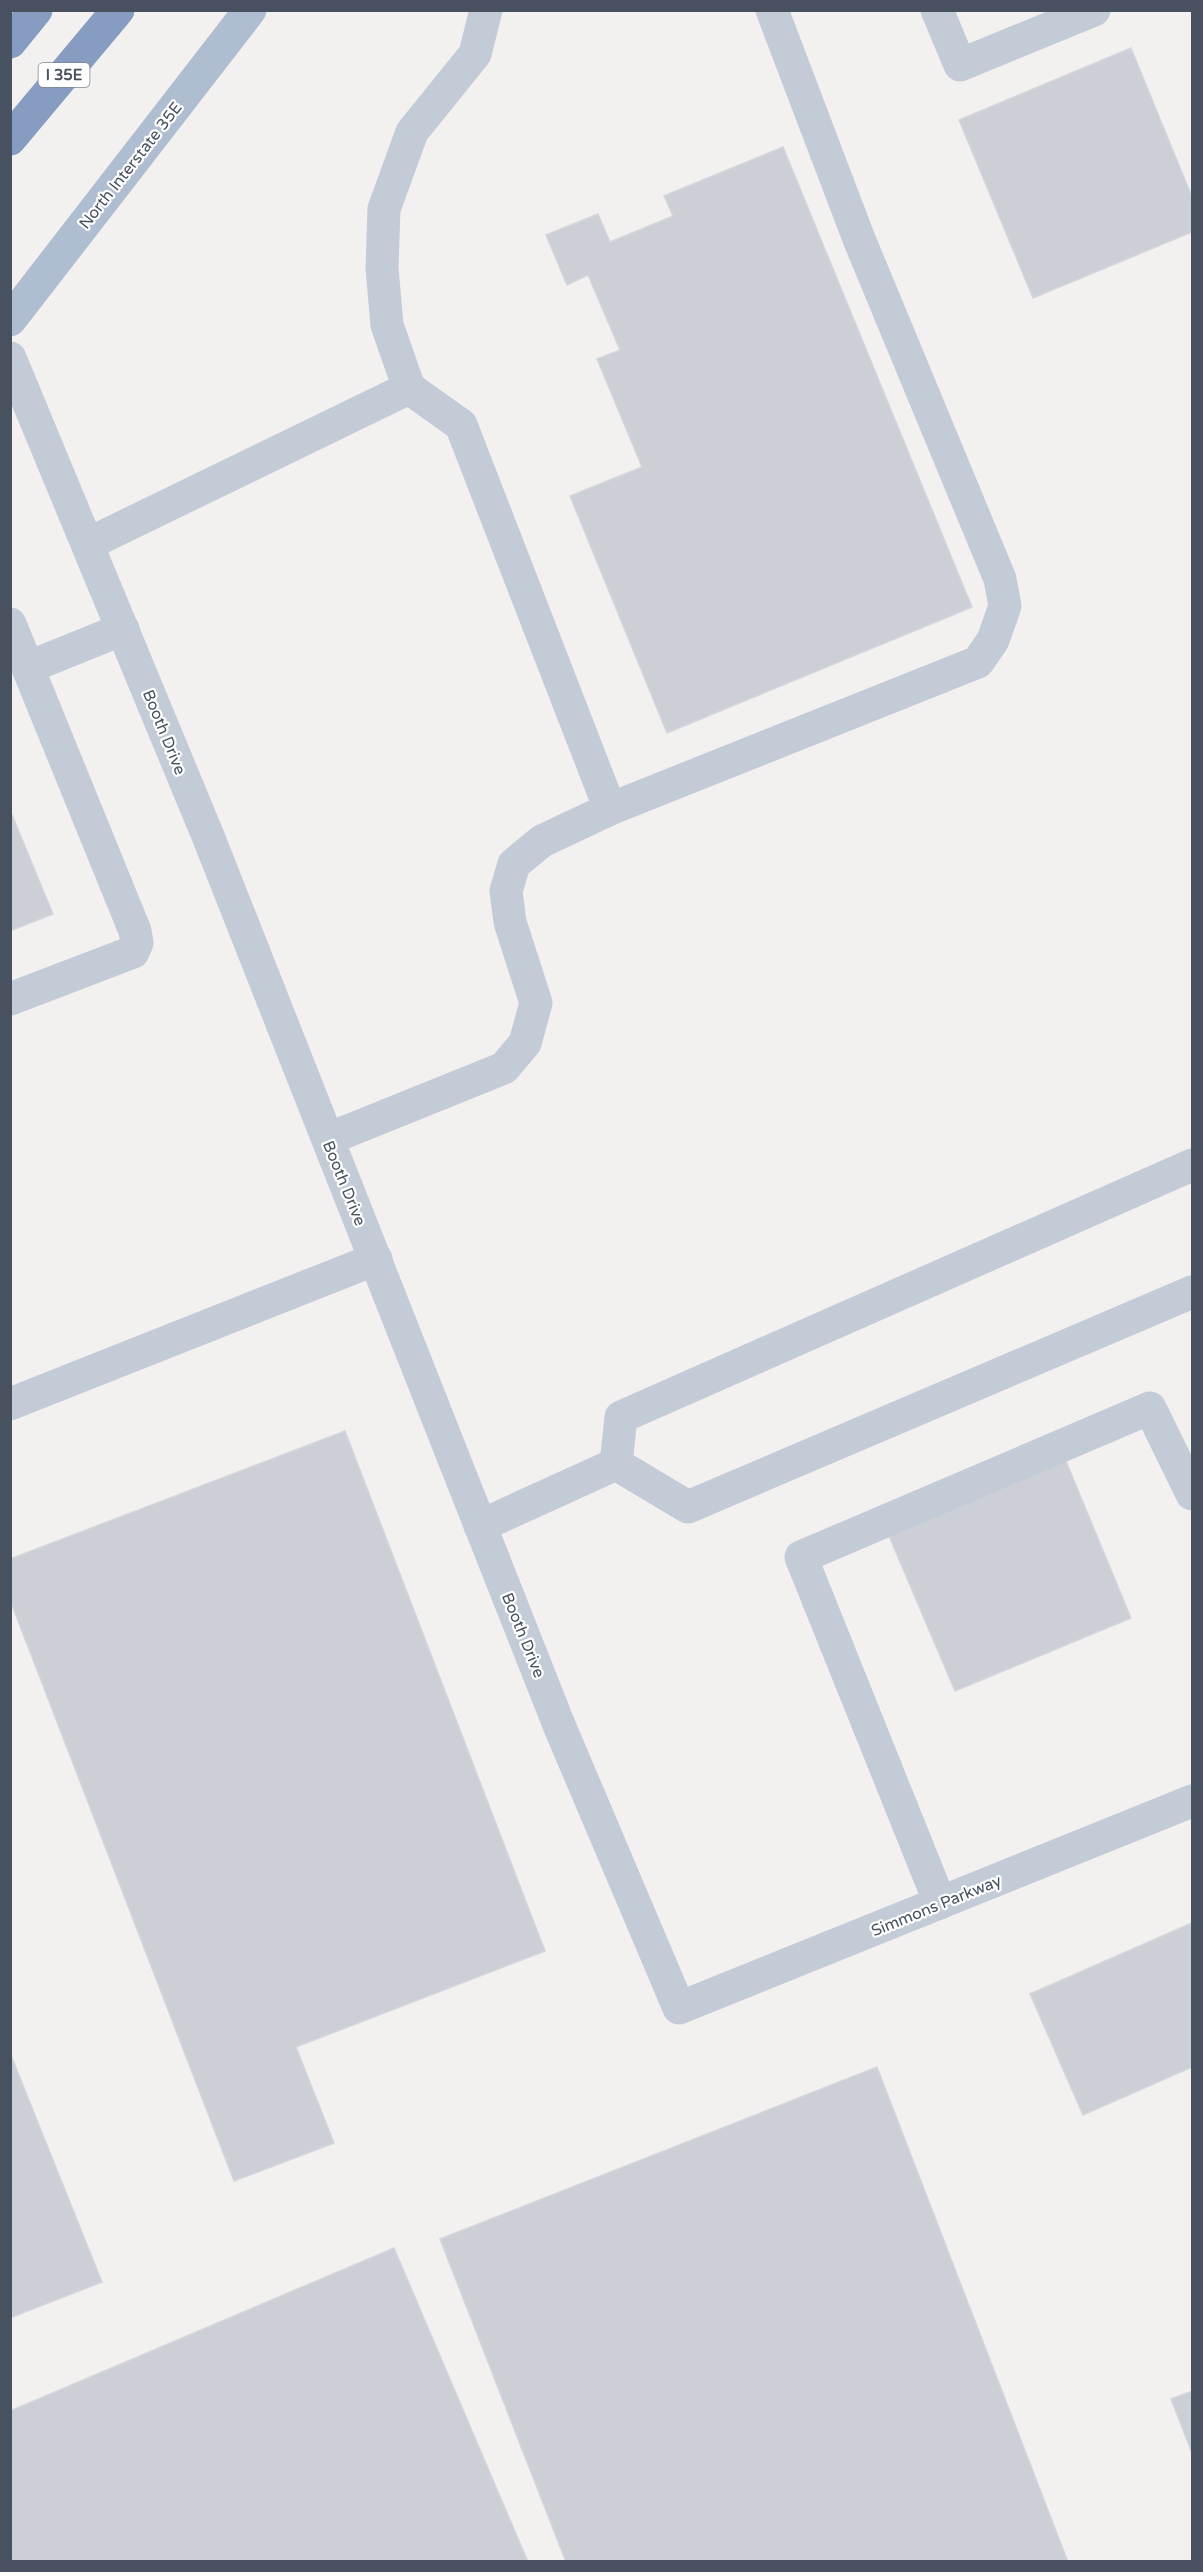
<svg xmlns="http://www.w3.org/2000/svg" width="1203" height="2572" font-family="'Varela Round',sans-serif">
  <rect width="100%" height="100%" fill="#f3f1f0"/>
  <g fill="#cccfd6" stroke="#d4d6dc" stroke-width="1.5">
    <path d="M 1131,48 L 1192,197 L 1192,232 L 1033,298 L 959,120 Z"/>
    <path d="M 783,147 L 972,607 L 667,733 L 570,496 L 642,467 L 597,359 L 620,350 L 588,275 L 567,285 L 546,235 L 598,214 L 610,242 L 673,216 L 664,196 Z"/>
    <path d="M 10,810 L 53,914 L 10,931 Z"/>
    <path d="M 345,1431 L 545,1951 L 296,2047 L 334,2143 L 234,2181 L 10,1600 L 10,1559 Z"/>
    <path d="M 1063,1454 L 1131,1618 L 955,1691 L 886,1529 Z"/>
    <path d="M 1192,1923 L 1192,2067 L 1083,2115 L 1030,1994 Z"/>
    <path d="M 10,2053 L 102,2282 L 10,2318 Z"/>
    <path d="M 877,2067 L 1068,2562 L 566,2562 L 440,2239 Z"/>
    <path d="M 394,2248 L 528,2562 L 10,2562 L 10,2411 Z"/>
    <path d="M 1192,2391 L 1192,2453 L 1171,2399 Z"/>
  </g>
  <g fill="none" stroke-linecap="round" stroke-linejoin="round">
    <g stroke="#c3cbd6" stroke-width="33">
      <path d="M 937,10 L 960,65 L 1094,10"/>
      <path d="M 10,358 L 208,836 L 559,1725 L 679,2008 L 1192,1801"/>
      <path d="M 88,544 L 409,388 L 387,325 L 382,268 L 384,209 L 412,132 L 475,54 L 486,10"/>
      <path d="M 10,624 L 135,931 L 137,943 L 133,952 L 10,999"/>
      <path d="M 29,667 L 123,629"/>
      <path d="M 610,809 L 978,662 L 993,640 L 1005,606 L 1000,579 L 859,239 L 772,10"/>
      <path d="M 328,1139 L 504,1068 L 525,1043 L 536,1003 L 510,922 L 506,891 L 514,864 L 542,841 L 610,809 L 461,425 L 409,388"/>
      <path d="M 10,1404 L 376,1259"/>
      <path d="M 616,1464 L 621,1417 L 1192,1165"/>
      <path d="M 616,1464 L 688,1507 L 1192,1292"/>
      <path d="M 480,1526 L 616,1464"/>
      <path d="M 940,1903 L 801,1557 L 1150,1408 L 1192,1494"/>
    </g>
    <path stroke="#afbdd0" stroke-width="33" d="M 10,320 L 250,10"/>
    <g stroke="#869dc1" stroke-width="33">
      <path d="M 10,42 L 36,10"/>
      <path d="M 10,139 L 118,10"/>
    </g>
  </g>
  <g text-anchor="middle" stroke-width="4.5" stroke-linejoin="round" paint-order="stroke">
    <rect fill="#fff" stroke="#7e858f" stroke-width="1.5" x="38.5" y="63" width="51" height="24" rx="4.5"/>
    <g font-size="15" font-weight="bold" fill="#47515f">
      <text x="64" y="80">I 35E</text>
    </g>
    <g font-size="16" fill="#47515f" stroke="#fff">
      <text transform="translate(130 165) rotate(-52)" y="6">North Interstate 35E</text>
      <text transform="translate(165 732) rotate(68)" y="6">Booth Drive</text>
      <text transform="translate(345 1183) rotate(68)" y="6">Booth Drive</text>
      <text transform="translate(524 1635) rotate(68)" y="6">Booth Drive</text>
      <text transform="translate(936 1905) rotate(-22)" y="6">Simmons Parkway</text>
    </g>
  </g>
  <rect width="1203" height="2572" fill="none" stroke="#47515f" stroke-width="24"/>
</svg>
